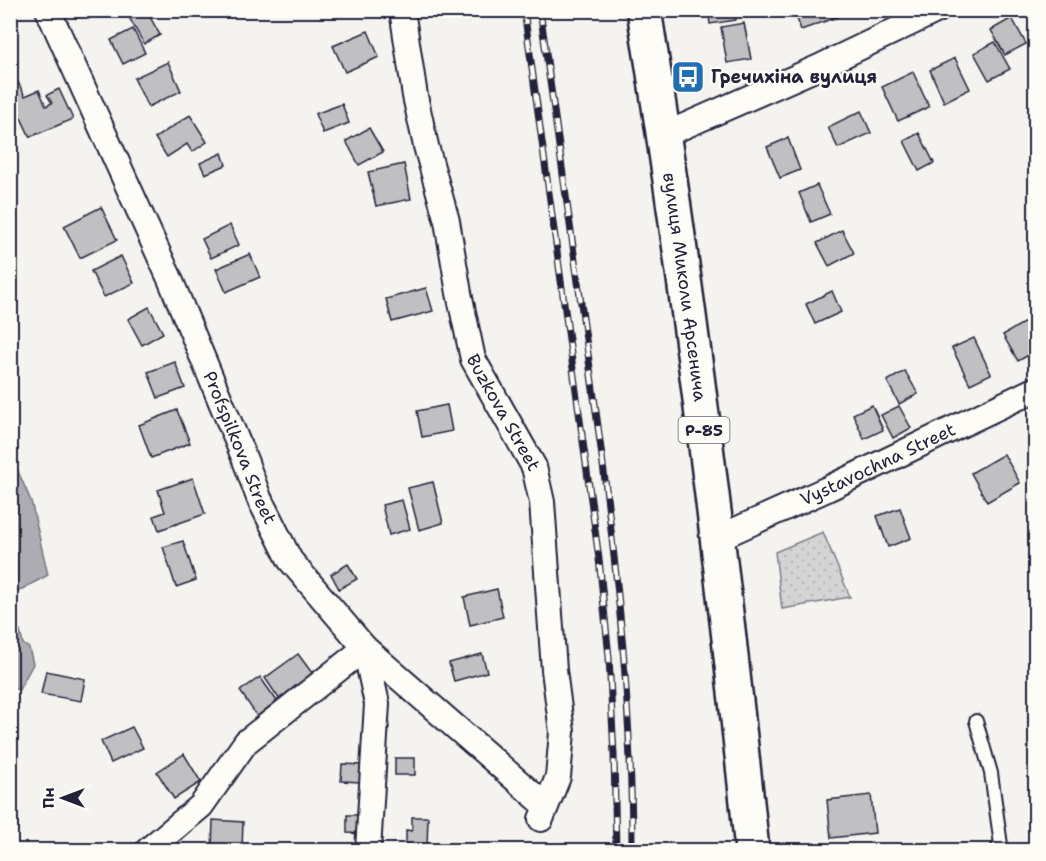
<svg xmlns="http://www.w3.org/2000/svg" width="1046" height="861" font-family="'Shantell Sans',sans-serif">
  <defs>
    <pattern id="park-dots" width="8" height="8" patternUnits="userSpaceOnUse" patternTransform="scale(1.5)"><rect width="8" height="8" fill="#d5d4d5"/><path d="M2 2h.1M6 6h.1" fill="none" stroke="#b7b6b8" stroke-width="1.8" stroke-linecap="round"/></pattern>
  </defs>
  <rect width="100%" height="100%" fill="#f4f3ef"/>
  <filter id="ink" filterUnits="userSpaceOnUse"><feTurbulence type="fractalNoise" baseFrequency=".0167" numOctaves="2"/><feDisplacementMap in="SourceGraphic" scale="12" xChannelSelector="R" yChannelSelector="G"/><feConvolveMatrix kernelMatrix="1 2 1 2 8 2 1 2 1" color-interpolation-filters="sRGB"/></filter>
  <g filter="url(#ink)">
    <path fill="url(#park-dots)" stroke="#7c7b88" stroke-width="1.5" d="M 823,532 L 850,597 L 782,609 L 775,552 Z"/>
    <g fill="#acacb2" stroke="#757582" stroke-width="1.5">
      <path d="M 10,453 L 31,501 L 48,575 L 11,595 Z"/>
      <path d="M 11,631 L 20,631 L 23,644 L 29,648 L 33,664 L 19,690 L 11,688 Z"/>
    </g>
    <g fill="#c0bfc2" stroke="#22223b" stroke-width="1.5">
      <path d="M 83,10 L 104,10 L 88,19 Z"/>
      <path d="M 125,10 L 146,10 L 160,35 L 144,44 Z"/>
      <path d="M 708,10 L 734,10 L 736,20 L 710,24 Z"/>
      <path d="M 794,10 L 835,10 L 837,17 L 801,30 Z"/>
      <path d="M 1012,18 L 1026,44 L 1005,55 L 991,30 Z"/>
      <path d="M 744,23 L 751,59 L 727,63 L 721,27 Z"/>
      <path d="M 133,29 L 145,53 L 123,64 L 111,40 Z"/>
      <path d="M 368,31 L 379,57 L 345,72 L 333,46 Z"/>
      <path d="M 995,42 L 1010,69 L 989,80 L 974,53 Z"/>
      <path d="M 955,58 L 970,89 L 944,102 L 930,70 Z"/>
      <path d="M 168,62 L 181,91 L 148,107 L 134,78 Z"/>
      <path d="M 913,72 L 929,107 L 898,121 L 882,87 Z"/>
      <path d="M 16,78 L 25,96 L 39,90 L 46,106 L 52,103 L 47,95 L 59,89 L 73,119 L 30,137 L 21,118 L 10,123 L 10,81 Z"/>
      <path d="M 342,104 L 349,123 L 323,133 L 315,114 Z"/>
      <path d="M 861,111 L 871,133 L 838,148 L 828,127 Z"/>
      <path d="M 190,115 L 207,142 L 192,152 L 187,144 L 167,157 L 155,138 Z"/>
      <path d="M 369,128 L 383,152 L 359,165 L 346,141 Z"/>
      <path d="M 919,133 L 934,163 L 919,171 L 904,141 Z"/>
      <path d="M 788,138 L 800,170 L 780,178 L 767,147 Z"/>
      <path d="M 222,153 L 226,165 L 205,174 L 200,163 Z"/>
      <path d="M 404,164 L 411,199 L 376,206 L 368,172 Z"/>
      <path d="M 817,185 L 830,214 L 811,222 L 799,193 Z"/>
      <path d="M 101,207 L 117,240 L 80,258 L 64,226 Z"/>
      <path d="M 230,225 L 239,245 L 211,258 L 202,239 Z"/>
      <path d="M 842,230 L 854,253 L 829,266 L 817,243 Z"/>
      <path d="M 250,254 L 260,277 L 226,292 L 216,269 Z"/>
      <path d="M 121,256 L 134,283 L 104,297 L 91,271 Z"/>
      <path d="M 426,288 L 433,311 L 392,322 L 386,299 Z"/>
      <path d="M 832,291 L 841,312 L 815,324 L 806,304 Z"/>
      <path d="M 149,307 L 163,333 L 142,345 L 128,319 Z"/>
      <path d="M 1025,322 L 1036,340 L 1036,351 L 1018,361 L 1003,335 Z"/>
      <path d="M 974,338 L 991,374 L 970,384 L 952,348 Z"/>
      <path d="M 175,362 L 185,388 L 158,398 L 148,372 Z"/>
      <path d="M 905,371 L 918,394 L 899,404 L 887,381 Z"/>
      <path d="M 447,405 L 452,431 L 422,437 L 417,411 Z"/>
      <path d="M 872,405 L 883,430 L 864,439 L 853,414 Z"/>
      <path d="M 899,406 L 911,428 L 893,438 L 881,415 Z"/>
      <path d="M 177,410 L 190,443 L 151,458 L 139,425 Z"/>
      <path d="M 1004,454 L 1020,483 L 987,502 L 971,473 Z"/>
      <path d="M 193,478 L 205,514 L 159,530 L 154,516 L 165,512 L 158,490 Z"/>
      <path d="M 433,482 L 443,523 L 419,530 L 408,488 Z"/>
      <path d="M 402,500 L 410,529 L 389,535 L 382,505 Z"/>
      <path d="M 900,508 L 911,538 L 888,547 L 877,516 Z"/>
      <path d="M 183,541 L 196,580 L 176,587 L 163,547 Z"/>
      <path d="M 348,564 L 357,579 L 339,589 L 331,574 Z"/>
      <path d="M 497,589 L 503,617 L 470,625 L 464,597 Z"/>
      <path d="M 298,654 L 318,681 L 284,706 L 265,678 Z"/>
      <path d="M 482,654 L 487,672 L 454,681 L 449,663 Z"/>
      <path d="M 46,671 L 85,679 L 81,701 L 41,694 Z"/>
      <path d="M 260,677 L 284,711 L 263,725 L 240,691 Z"/>
      <path d="M 132,727 L 143,748 L 111,763 L 101,741 Z"/>
      <path d="M 184,754 L 201,782 L 174,799 L 157,772 Z"/>
      <rect x="395" y="758" width="20" height="17"/>
      <path d="M 342,764 L 363,765 L 361,782 L 341,781 Z"/>
      <path d="M 871,795 L 875,833 L 831,838 L 827,800 Z"/>
      <path d="M 347,815 L 364,815 L 364,834 L 347,833 Z"/>
      <path d="M 412,817 L 428,817 L 427,847 L 406,846 L 406,830 L 412,831 Z"/>
      <path d="M 213,820 L 243,822 L 242,850 L 212,850 Z"/>
    </g>
    <g fill="none" stroke-linecap="round" stroke-linejoin="round">
      <defs>
        <path id="lane" d="M 976,721 L 991,773 L 1001,845 L 996,850"/>
        <g id="street">
          <path id="s1" d="M 48,10 L 170,279 L 245,460 L 259,498 L 290,560 L 365,648 L 546,806"/>
          <path id="s2" d="M 402,10 L 415,96 L 426,146 L 447,221 L 459,293 L 473,359 L 534,467 L 542,502 L 554,670 L 562,732 L 558,777 L 541,819"/>
          <path d="M 664,135 L 817,68 L 938,10"/>
          <path id="s3" d="M 718,538 L 825,490 L 1036,389"/>
          <path d="M 148,850 L 201,806 L 246,742 L 365,648 L 377,704 L 368,850"/>
        </g>
        <g id="primary">
          <path id="s4" d="M 644,10 C 689,289 723,570 752,850"/>
        </g>
      </defs>
      <use href="#lane" stroke="#22223b" stroke-width="16"/>
      <use href="#street" stroke="#22223b" stroke-width="28"/>
      <use href="#primary" stroke="#22223b" stroke-width="38"/>
      <use href="#lane" stroke="#fdfcf7" stroke-width="12"/>
      <use href="#street" stroke="#fdfcf7" stroke-width="24"/>
      <use href="#primary" stroke="#fdfcf7" stroke-width="33"/>
      <defs>
        <g id="rail">
          <path d="M 524,10 L 599,559 L 609,657 L 614,755 L 616,850"/>
          <path d="M 540,10 C 557,132 574,254 591,375 C 613,533 632,691 632,850"/>
        </g>
      </defs>
      <use href="#rail" stroke="#22223b" stroke-width="7"/>
      <use href="#rail" stroke="#fdfcf7" stroke-width="4.5" stroke-dasharray="14" stroke-linecap="butt"/>
    </g>
  </g>
  <defs>
    <symbol id="bus-square" viewBox="-11 -11 22 22"><rect x="-9" y="-9" width="18" height="18" rx="4" fill="#1f6fb2" stroke="#fdfcf7"/><path d="M-5-6H5V4H4V6H2V4H-2V6H-4V4H-5ZM-3.5-4V0h7V-4ZM-3.5 1.2v1.5H-2V1.2ZM2 1.2v1.5H3.5V1.2Z" fill="#fff"/></symbol>
  </defs>
  <g fill-rule="evenodd">
    <use href="#bus-square" x="669" y="58" width="38" height="38"/>
  </g>
  <g text-anchor="middle" stroke-width="4.5" stroke-linejoin="round" paint-order="stroke">
    <rect fill="#fdfcf7" stroke="#646373" stroke-width="1.5" x="678.5" y="417" width="51" height="26" rx="4.5"/>
    <g font-size="16" font-weight="bold" fill="#22223b">
      <text x="704" y="436">Р-85</text>
    </g>
    <g font-size="18" font-weight="bold" fill="#22223b" stroke="#fdfcf7" text-anchor="start">
      <text x="711" y="83">Гречихіна вулиця</text>
    </g>
    <g font-size="18" fill="#22223b" stroke="#fdfcf7">
      <text dy="6" stroke="none"><textPath href="#s4" startOffset="280">вулиця Миколи Арсенича</textPath></text>
      <text dy="6" stroke="none"><textPath href="#s2" startOffset="418">Buzkova Street</textPath></text>
      <text dy="6" stroke="none"><textPath href="#s1" startOffset="478">Profspilkova Street</textPath></text>
      <text dy="6" stroke="none"><textPath href="#s3" startOffset="176">Vystavochna Street</textPath></text>
    </g>
  </g>
  <rect width="1046" height="861" fill="none" stroke="#fdfcf7" stroke-width="36"/>
  <rect x="18" y="18" width="1010" height="825" fill="none" stroke="#22223b" stroke-width="2" filter="url(#ink)"/>
  <g transform="translate(63 798) rotate(270)" stroke="#fdfcf7" stroke-width="4.5" paint-order="stroke">
  <path d="M0-4.5L10 22L0 15L-10 22Z" fill="#22223b"/>
  <text y="-9" font-size="16" font-weight="bold" text-anchor="middle" fill="#22223b">Пн</text>
  </g>
</svg>
